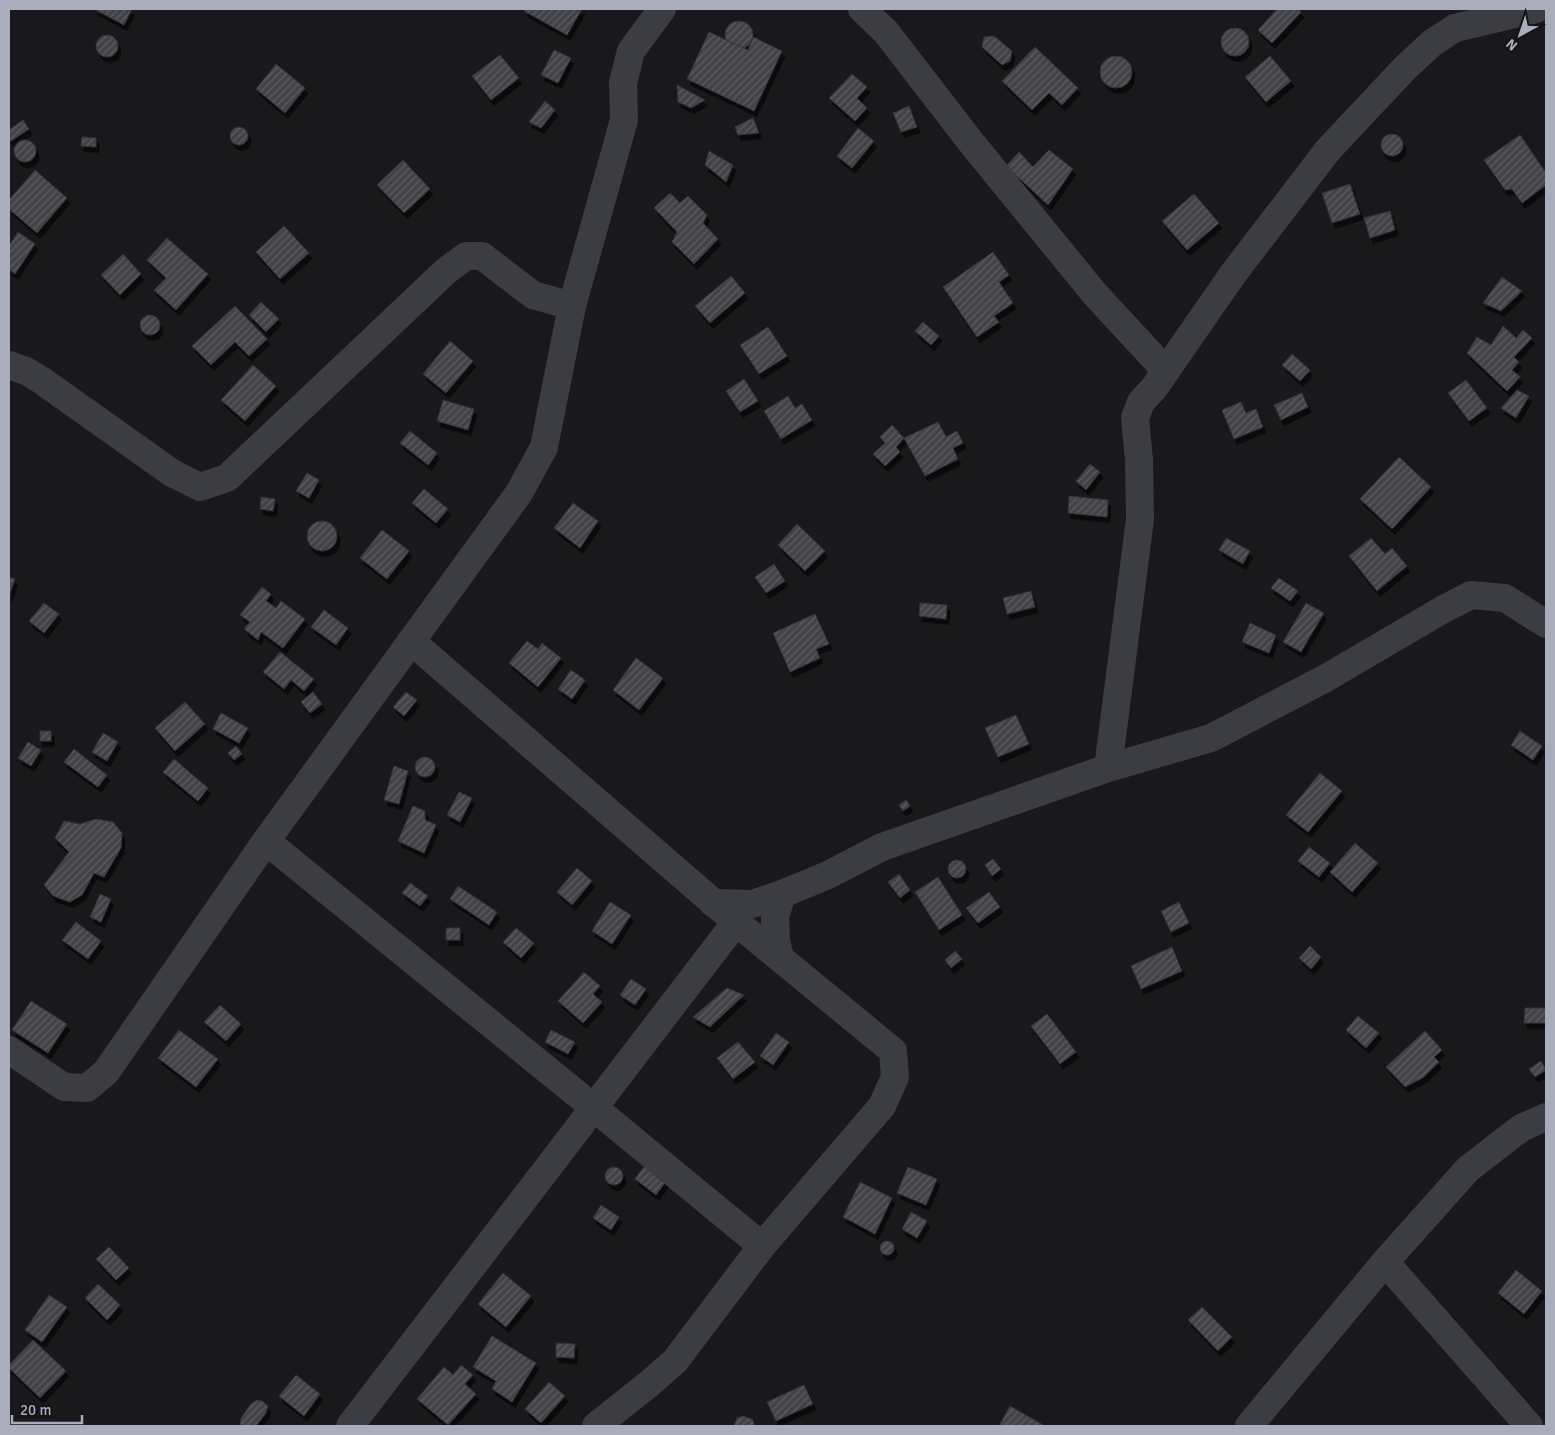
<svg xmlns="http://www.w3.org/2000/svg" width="1555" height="1435" font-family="Signika,sans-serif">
  <defs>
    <pattern id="building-hatch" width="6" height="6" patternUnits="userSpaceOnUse" patternTransform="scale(1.25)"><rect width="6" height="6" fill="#434348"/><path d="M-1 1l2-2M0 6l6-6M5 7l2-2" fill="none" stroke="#5b5c60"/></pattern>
    <filter id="shadow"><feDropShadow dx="3" dy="5.5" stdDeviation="0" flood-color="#0009"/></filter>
  </defs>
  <rect width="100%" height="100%" fill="#19191b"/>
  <g fill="url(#building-hatch)" stroke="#333338" filter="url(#shadow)">
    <path d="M 94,9 L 132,9 L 124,25 Z"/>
    <path d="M 525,9 L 582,9 L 567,35 L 524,11 Z"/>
    <path d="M 1277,9 L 1298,9 L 1301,12 L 1272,43 L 1258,30 Z"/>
    <circle cx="739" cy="35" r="14"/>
    <circle cx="1235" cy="42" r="14"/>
    <path d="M 709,32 L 748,50 L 753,37 L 782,51 L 754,111 L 687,79 Z"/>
    <circle cx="107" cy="46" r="11"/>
    <path d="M 994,36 L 1012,51 L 1010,61 L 1002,65 L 982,47 L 984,37 Z"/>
    <path d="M 1035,47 L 1078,88 L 1062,105 L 1049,93 L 1032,110 L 1002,81 Z"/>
    <path d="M 554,50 L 571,58 L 558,83 L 541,75 Z"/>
    <path d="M 500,55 L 519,78 L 491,100 L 472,76 Z"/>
    <path d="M 1270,56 L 1291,81 L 1266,102 L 1245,77 Z"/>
    <circle cx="1116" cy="72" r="16"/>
    <path d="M 276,64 L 305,88 L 285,113 L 256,89 Z"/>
    <path d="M 852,74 L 867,87 L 857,98 L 867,108 L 855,121 L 829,98 Z"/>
    <path d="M 677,85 L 705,100 L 691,108 L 678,102 Z"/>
    <path d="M 545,101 L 555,110 L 541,128 L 529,122 Z"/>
    <path d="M 909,106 L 917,127 L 901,132 L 893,113 Z"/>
    <path d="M 753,118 L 759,133 L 738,135 L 735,127 Z"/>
    <path d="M 23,120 L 29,129 L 11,141 L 9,138 L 9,130 Z"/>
    <circle cx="239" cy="136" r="9"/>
    <path d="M 858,128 L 874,141 L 852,168 L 837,156 Z"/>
    <circle cx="1392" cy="145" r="11"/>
    <path d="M 1520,135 L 1546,173 L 1546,185 L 1522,203 L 1512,189 L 1505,190 L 1484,160 Z"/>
    <path d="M 82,137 L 96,138 L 96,147 L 81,146 Z"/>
    <circle cx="25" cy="151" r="11"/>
    <path d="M 1049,150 L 1073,169 L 1048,205 L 1006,166 L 1019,152 L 1033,167 Z"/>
    <path d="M 709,151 L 733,165 L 726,182 L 705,165 Z"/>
    <path d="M 403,160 L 430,189 L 404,213 L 377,185 Z"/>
    <path d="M 35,170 L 67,198 L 37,233 L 9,209 L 9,200 Z"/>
    <path d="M 1350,184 L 1360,214 L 1332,223 L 1322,193 Z"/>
    <path d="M 670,193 L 680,203 L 688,196 L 707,215 L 703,223 L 718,239 L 694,264 L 672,242 L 677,232 L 654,208 Z"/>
    <path d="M 1194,194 L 1219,223 L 1187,250 L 1162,221 Z"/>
    <path d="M 1390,211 L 1395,230 L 1370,238 L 1364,218 Z"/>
    <path d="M 284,226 L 309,253 L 280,279 L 256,252 Z"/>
    <path d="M 18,232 L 35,244 L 15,274 L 9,269 L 9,246 Z"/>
    <path d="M 167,238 L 208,274 L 176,310 L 154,290 L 166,278 L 147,260 Z"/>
    <path d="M 993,252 L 1009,275 L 999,282 L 1013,303 L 994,316 L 999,322 L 977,337 L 943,287 Z"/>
    <path d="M 123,254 L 141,274 L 120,295 L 101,275 Z"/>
    <path d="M 731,276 L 745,293 L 710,323 L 695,306 Z"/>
    <path d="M 1502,277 L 1522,291 L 1501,311 L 1483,303 Z"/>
    <path d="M 261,302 L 279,319 L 266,332 L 249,315 Z"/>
    <path d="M 235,306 L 267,339 L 249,356 L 235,342 L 211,365 L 192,346 Z"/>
    <circle cx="150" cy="325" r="10"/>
    <path d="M 923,322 L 939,336 L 931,345 L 915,331 Z"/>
    <path d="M 1503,326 L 1516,338 L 1523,330 L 1532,338 L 1514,357 L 1519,362 L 1512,370 L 1520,377 L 1507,391 L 1467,353 L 1477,337 L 1491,345 Z"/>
    <path d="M 768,327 L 787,356 L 759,374 L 740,345 Z"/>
    <path d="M 450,341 L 473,361 L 446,393 L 423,374 Z"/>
    <path d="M 1292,354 L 1310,370 L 1300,381 L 1282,365 Z"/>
    <path d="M 253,365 L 276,386 L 245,421 L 221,400 Z"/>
    <path d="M 744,379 L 758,401 L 740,412 L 726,391 Z"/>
    <path d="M 1466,380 L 1487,408 L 1469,421 L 1448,393 Z"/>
    <path d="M 1517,390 L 1529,396 L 1516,418 L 1501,408 Z"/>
    <path d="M 1302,393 L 1308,407 L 1281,420 L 1274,405 Z"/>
    <path d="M 788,396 L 795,408 L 802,404 L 812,420 L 781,439 L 764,411 Z"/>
    <path d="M 443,400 L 474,409 L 468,430 L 437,421 Z"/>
    <path d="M 1241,402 L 1246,413 L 1256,409 L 1263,427 L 1234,439 L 1222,410 Z"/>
    <path d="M 938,422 L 946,437 L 957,431 L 963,443 L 953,448 L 958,459 L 925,476 L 904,438 Z"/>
    <path d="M 892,425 L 904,438 L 896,447 L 900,452 L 885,466 L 873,454 L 885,443 L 880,437 Z"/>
    <path d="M 410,431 L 437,453 L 428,465 L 400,443 Z"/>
    <path d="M 1399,457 L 1431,487 L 1392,529 L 1360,499 Z"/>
    <path d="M 1090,464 L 1100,472 L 1086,490 L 1076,481 Z"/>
    <path d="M 307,473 L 319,480 L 309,498 L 296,491 Z"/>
    <path d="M 424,489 L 448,509 L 436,523 L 412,503 Z"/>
    <path d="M 1069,496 L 1108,500 L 1107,517 L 1068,513 Z"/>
    <path d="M 261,497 L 275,499 L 273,511 L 260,509 Z"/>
    <path d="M 573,503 L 598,521 L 580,548 L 554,528 Z"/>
    <circle cx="322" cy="536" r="15"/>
    <path d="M 797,524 L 825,551 L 805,571 L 778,545 Z"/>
    <path d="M 382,530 L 409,551 L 387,579 L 360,558 Z"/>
    <path d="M 1226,538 L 1250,551 L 1243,564 L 1219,550 Z"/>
    <path d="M 1371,538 L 1385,554 L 1392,548 L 1407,566 L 1377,591 L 1349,556 Z"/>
    <path d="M 774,564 L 785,581 L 766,593 L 755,577 Z"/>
    <path d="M 9,577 L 15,579 L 9,596 Z"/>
    <path d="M 1279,578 L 1298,591 L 1290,601 L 1271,588 Z"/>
    <path d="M 262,587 L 271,594 L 266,601 L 276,608 L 281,601 L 305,619 L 283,648 L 261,632 L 258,640 L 244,629 L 250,622 L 240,615 Z"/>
    <path d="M 1031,591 L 1035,607 L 1007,614 L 1003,598 Z"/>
    <path d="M 44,603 L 59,614 L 44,633 L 29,621 Z"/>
    <path d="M 920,603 L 947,605 L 946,619 L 919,616 Z"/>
    <path d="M 1306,603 L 1324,613 L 1301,652 L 1283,642 Z"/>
    <path d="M 324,610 L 348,628 L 336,645 L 311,627 Z"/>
    <path d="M 815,614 L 829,644 L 816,649 L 820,658 L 790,672 L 773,633 Z"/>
    <path d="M 1250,623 L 1276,635 L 1269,653 L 1242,642 Z"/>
    <path d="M 527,641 L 538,649 L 542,643 L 561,658 L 538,687 L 509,663 Z"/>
    <path d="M 280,652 L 314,679 L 304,691 L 291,680 L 284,689 L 263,672 Z"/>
    <path d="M 636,658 L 663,678 L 639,710 L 613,690 Z"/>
    <path d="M 571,670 L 585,680 L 572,699 L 558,689 Z"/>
    <path d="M 313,692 L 322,704 L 310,713 L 301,702 Z"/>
    <path d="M 406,692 L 417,700 L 404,716 L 393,707 Z"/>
    <path d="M 185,702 L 205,724 L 175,751 L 155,728 Z"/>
    <path d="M 221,713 L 248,728 L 239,743 L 213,729 Z"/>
    <path d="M 1016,715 L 1029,744 L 998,757 L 985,728 Z"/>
    <rect x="40" y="731" width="11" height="10"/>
    <path d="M 1520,731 L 1542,746 L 1533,760 L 1511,745 Z"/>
    <path d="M 103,733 L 118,742 L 107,761 L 92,752 Z"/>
    <path d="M 28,742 L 41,750 L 31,766 L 18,758 Z"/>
    <path d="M 236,746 L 242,754 L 234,760 L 228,753 Z"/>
    <path d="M 74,749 L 107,775 L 98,787 L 64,762 Z"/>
    <circle cx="425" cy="767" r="10"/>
    <path d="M 174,759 L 208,788 L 198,801 L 163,772 Z"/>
    <path d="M 394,766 L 408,771 L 399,804 L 384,800 Z"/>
    <path d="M 1320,773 L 1342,791 L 1308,832 L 1286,815 Z"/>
    <path d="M 459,792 L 472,798 L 460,822 L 447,815 Z"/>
    <path d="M 906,800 L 910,806 L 903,811 L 899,805 Z"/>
    <path d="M 413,806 L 425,811 L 425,820 L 436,825 L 424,853 L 398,841 Z"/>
    <path d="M 96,819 L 113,822 L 122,833 L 121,848 L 104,877 L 94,873 L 82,895 L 70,902 L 53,896 L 44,885 L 69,852 L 55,838 L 64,821 L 80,824 Z"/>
    <path d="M 1355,843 L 1378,863 L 1352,892 L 1330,872 Z"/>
    <path d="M 1309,847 L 1330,863 L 1319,877 L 1298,861 Z"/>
    <path d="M 993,859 L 1001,869 L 992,876 L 985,865 Z"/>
    <circle cx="957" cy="869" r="9"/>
    <path d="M 577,868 L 592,881 L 572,905 L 557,892 Z"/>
    <path d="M 899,874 L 910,890 L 900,898 L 888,882 Z"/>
    <path d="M 938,877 L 962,915 L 939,930 L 915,892 Z"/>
    <path d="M 410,883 L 428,896 L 420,906 L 402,893 Z"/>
    <path d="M 458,886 L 497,912 L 489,925 L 450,899 Z"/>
    <path d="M 989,892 L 1000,907 L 978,923 L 966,908 Z"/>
    <path d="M 100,894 L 111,899 L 101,922 L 90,917 Z"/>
    <path d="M 610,902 L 631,915 L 612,944 L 592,931 Z"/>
    <path d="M 1179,902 L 1189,923 L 1171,932 L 1161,911 Z"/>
    <path d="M 76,922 L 101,941 L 88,959 L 62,940 Z"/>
    <rect x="446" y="928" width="14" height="12"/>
    <path d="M 516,928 L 534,943 L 521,958 L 503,942 Z"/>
    <path d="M 1310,946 L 1321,957 L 1311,969 L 1299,958 Z"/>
    <path d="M 1172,947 L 1182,971 L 1141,989 L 1131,966 Z"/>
    <path d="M 955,951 L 962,959 L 951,968 L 945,960 Z"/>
    <path d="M 584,972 L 600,986 L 593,994 L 602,1002 L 583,1023 L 558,1001 Z"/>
    <path d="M 631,979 L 646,989 L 635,1005 L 620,995 Z"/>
    <path d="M 727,988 L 744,995 L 710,1027 L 693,1017 Z"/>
    <path d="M 31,1001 L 67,1024 L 48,1053 L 12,1030 Z"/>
    <path d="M 220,1005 L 241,1024 L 226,1041 L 204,1022 Z"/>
    <path d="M 1525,1008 L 1546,1008 L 1546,1023 L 1524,1023 Z"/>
    <path d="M 1047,1014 L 1076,1052 L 1060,1064 L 1031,1026 Z"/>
    <path d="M 1358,1016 L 1379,1033 L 1366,1048 L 1346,1030 Z"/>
    <path d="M 179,1030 L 218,1059 L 196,1087 L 158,1058 Z"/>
    <path d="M 551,1030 L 575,1042 L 568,1054 L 545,1042 Z"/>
    <path d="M 1425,1031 L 1442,1050 L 1434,1057 L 1439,1062 L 1424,1077 L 1405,1087 L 1386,1067 Z"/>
    <path d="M 776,1033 L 789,1042 L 773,1065 L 760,1056 Z"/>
    <path d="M 738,1042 L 755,1062 L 733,1079 L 717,1058 Z"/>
    <path d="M 1541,1061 L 1546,1070 L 1535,1077 L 1529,1069 Z"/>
    <path d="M 646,1164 L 667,1180 L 656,1195 L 635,1179 Z"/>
    <circle cx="614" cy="1176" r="9"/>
    <path d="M 908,1167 L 937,1179 L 926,1205 L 897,1193 Z"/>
    <path d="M 860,1182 L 892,1198 L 875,1234 L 843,1217 Z"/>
    <path d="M 601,1205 L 619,1217 L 611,1230 L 593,1218 Z"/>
    <path d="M 911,1212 L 927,1221 L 917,1238 L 902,1229 Z"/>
    <circle cx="887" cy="1248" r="7"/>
    <path d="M 109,1247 L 129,1268 L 116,1280 L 96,1259 Z"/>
    <path d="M 1516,1270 L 1542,1291 L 1524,1314 L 1498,1293 Z"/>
    <path d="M 503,1273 L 531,1296 L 506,1327 L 478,1304 Z"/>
    <path d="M 98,1284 L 120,1305 L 107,1320 L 85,1298 Z"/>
    <path d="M 49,1295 L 67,1307 L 42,1342 L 25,1330 Z"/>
    <path d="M 1202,1307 L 1232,1337 L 1218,1351 L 1188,1320 Z"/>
    <path d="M 492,1336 L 536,1363 L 512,1402 L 492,1389 L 496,1381 L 473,1367 Z"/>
    <path d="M 33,1340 L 66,1371 L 40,1398 L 9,1368 L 9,1365 Z"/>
    <path d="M 556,1343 L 575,1344 L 574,1358 L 556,1357 Z"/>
    <path d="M 461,1365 L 473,1375 L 465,1384 L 476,1394 L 448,1425 L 417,1399 L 444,1367 L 453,1375 Z"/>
    <path d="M 296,1375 L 320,1394 L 304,1416 L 279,1396 Z"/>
    <path d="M 549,1382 L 565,1396 L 541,1423 L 525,1409 Z"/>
    <path d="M 804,1385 L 813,1404 L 776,1421 L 767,1402 Z"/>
    <path d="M 257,1400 L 262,1401 L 268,1406 L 266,1413 L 256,1426 L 242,1426 L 240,1424 L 241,1418 L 251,1404 Z"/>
    <path d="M 1010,1406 L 1045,1426 L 999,1426 Z"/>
    <path d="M 743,1416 L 752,1419 L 755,1426 L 734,1426 L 737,1418 Z"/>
  </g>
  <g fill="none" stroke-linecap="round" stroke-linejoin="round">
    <g stroke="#3c3c43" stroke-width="28">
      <path d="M 862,9 L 886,32 L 970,141 L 1094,293 L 1166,371"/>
      <path d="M 9,365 L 26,371 L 41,380 L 172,473 L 200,487 L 227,478 L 446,271 L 466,256 L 482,256 L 533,295 L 572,306"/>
      <path d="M 411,641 L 736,922 L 893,1051 L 895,1077 L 882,1106 L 762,1246 L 675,1361 L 650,1383 L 596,1426"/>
      <path d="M 1108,768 L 1140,519 L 1139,460 L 1135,418 L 1141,402 L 1154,388 L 1233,274 L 1328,150 L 1405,68 L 1432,43 L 1455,28 L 1536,9"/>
      <path d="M 266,841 L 593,1107 L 762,1246"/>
      <path d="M 713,903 L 752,904 L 782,894 L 828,875 L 882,847 L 1108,768 L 1211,738 L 1326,678 L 1442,610 L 1471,595 L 1505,598 L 1546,624"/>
      <path d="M 780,958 L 776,940 L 775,917 L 782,894"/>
      <path d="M 9,1050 L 64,1087 L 87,1088 L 106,1072 L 266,841 L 519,493 L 544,447 L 572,306 L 624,120 L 623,83 L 631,51 L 662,9"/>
      <path d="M 1385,1262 L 1468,1169 L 1521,1128 L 1546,1117"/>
      <path d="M 350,1426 L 736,922"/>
      <path d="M 1249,1426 L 1385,1262 L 1529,1426"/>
    </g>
  </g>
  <rect width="1555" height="1435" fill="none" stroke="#aaaebc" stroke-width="20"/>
  <g transform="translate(1520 35) rotate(220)" stroke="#141416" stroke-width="4" paint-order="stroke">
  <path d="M0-4L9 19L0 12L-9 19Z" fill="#aaaebc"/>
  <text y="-8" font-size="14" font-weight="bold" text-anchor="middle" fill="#aaaebc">N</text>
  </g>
  <path d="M12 1415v8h70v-8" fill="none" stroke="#aaaebc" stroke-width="2.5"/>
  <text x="20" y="1415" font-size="15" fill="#aaaebc" stroke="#141416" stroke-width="4" paint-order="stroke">20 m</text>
</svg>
